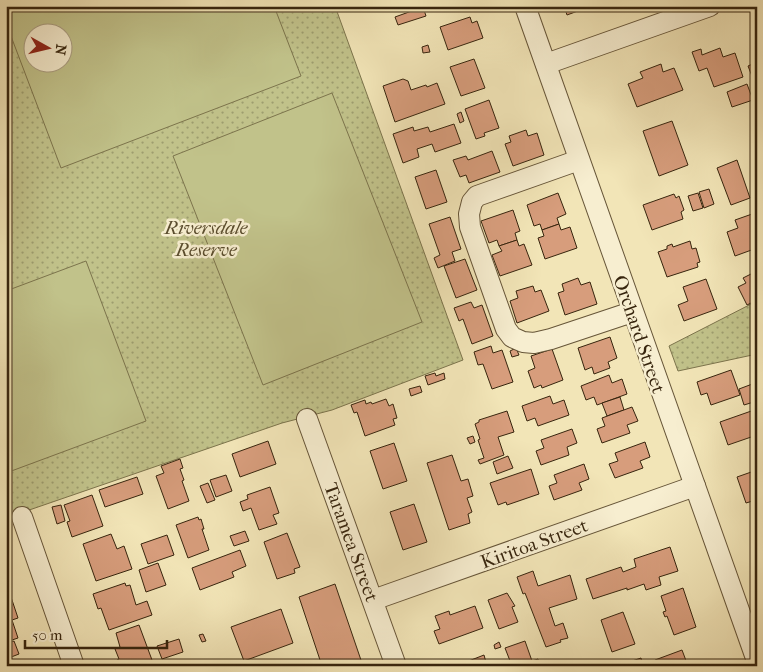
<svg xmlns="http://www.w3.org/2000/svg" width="763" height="672" font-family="'IM FELL French Canon',serif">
  <defs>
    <pattern id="green-dots" width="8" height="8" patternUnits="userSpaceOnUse" patternTransform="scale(1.25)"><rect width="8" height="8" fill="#c1c28a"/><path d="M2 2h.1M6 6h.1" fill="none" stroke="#9e9d6f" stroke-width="1.8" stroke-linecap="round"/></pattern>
  </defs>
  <rect width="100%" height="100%" fill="#f2e5b7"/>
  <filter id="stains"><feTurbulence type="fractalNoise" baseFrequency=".004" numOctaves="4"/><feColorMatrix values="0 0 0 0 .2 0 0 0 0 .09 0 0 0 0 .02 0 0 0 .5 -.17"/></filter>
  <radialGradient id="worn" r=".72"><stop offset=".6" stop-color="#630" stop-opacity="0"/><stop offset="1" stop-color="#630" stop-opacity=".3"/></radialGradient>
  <g fill="url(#green-dots)" stroke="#7c744c" fill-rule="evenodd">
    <path d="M 6,6 L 335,6 L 463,360 L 332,410 L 282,423 L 6,518 ZM 32,32 L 62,32 L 62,62 L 32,62 Z"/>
    <path d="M 757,301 L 757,354 L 678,371 L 669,346 Z"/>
  </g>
  <g fill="#c1c28a" stroke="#7c744c" fill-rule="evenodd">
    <path d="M 6,6 L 274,6 L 301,76 L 61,168 L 6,23 ZM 32,32 L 62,32 L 62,62 L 32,62 Z"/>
    <path d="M 332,93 L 422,322 L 263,385 L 173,156 Z"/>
    <path d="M 86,261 L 146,421 L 6,473 L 6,291 Z"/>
  </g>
  <g fill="#d79d7c" stroke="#37250e">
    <path d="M 564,6 L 586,6 L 586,8 L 567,15 Z"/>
    <path d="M 423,7 L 426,16 L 398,25 L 395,17 Z"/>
    <path d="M 470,17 L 472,23 L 477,21 L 483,38 L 448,50 L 440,27 Z"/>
    <path d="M 428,45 L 430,52 L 423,53 L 422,47 Z"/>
    <path d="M 720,48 L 723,57 L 735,53 L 743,77 L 714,87 L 707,68 L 699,71 L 692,52 L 701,49 L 702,55 Z"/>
    <path d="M 474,59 L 485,88 L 461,96 L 450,67 Z"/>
    <path d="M 757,62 L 757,89 L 748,66 Z"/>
    <path d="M 661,64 L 663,72 L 674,68 L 683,90 L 637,107 L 628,84 L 643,78 L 640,72 Z"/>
    <path d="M 403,79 L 408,81 L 411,90 L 426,85 L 427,87 L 437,83 L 445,104 L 395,122 L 383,86 Z"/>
    <path d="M 747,84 L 753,100 L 732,107 L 727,92 Z"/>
    <path d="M 489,100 L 499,128 L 484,133 L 485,136 L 476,139 L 465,109 Z"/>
    <path d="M 461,112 L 464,121 L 460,123 L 457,114 Z"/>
    <path d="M 672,121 L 688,165 L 659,176 L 643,131 Z"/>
    <path d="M 454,124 L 461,143 L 435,152 L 432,144 L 417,149 L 419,157 L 403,163 L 393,134 L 413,127 L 414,131 L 428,127 L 430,132 Z"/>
    <path d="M 526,130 L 528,136 L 537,133 L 544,155 L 513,166 L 505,144 L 511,142 L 509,136 Z"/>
    <path d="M 492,151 L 500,172 L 469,183 L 466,175 L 460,177 L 453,160 L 466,156 L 468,160 Z"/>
    <path d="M 737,160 L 750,198 L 731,205 L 717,168 Z"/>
    <path d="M 436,170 L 447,202 L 426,209 L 415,177 Z"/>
    <path d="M 709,189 L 714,204 L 704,208 L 699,192 Z"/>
    <path d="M 558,193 L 566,214 L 557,218 L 559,224 L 542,230 L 540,224 L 534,226 L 527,205 Z"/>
    <path d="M 698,193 L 703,208 L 693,211 L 688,196 Z"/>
    <path d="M 674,194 L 676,198 L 679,196 L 684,210 L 681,212 L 683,219 L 652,230 L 643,205 Z"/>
    <path d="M 513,210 L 520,231 L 515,233 L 517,240 L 499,246 L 497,240 L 489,243 L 481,221 Z"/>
    <path d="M 755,213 L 757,218 L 757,228 L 755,228 L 757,234 L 757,248 L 735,256 L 727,232 L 738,228 L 735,220 Z"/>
    <path d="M 450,217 L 461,249 L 452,252 L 455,261 L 438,268 L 434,258 L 440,255 L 429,224 Z"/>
    <path d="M 559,224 L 561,230 L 570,227 L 577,248 L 545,259 L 538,238 L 544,236 L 542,230 Z"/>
    <path d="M 517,240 L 519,246 L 524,244 L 532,265 L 500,276 L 492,255 L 502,251 L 499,246 Z"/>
    <path d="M 690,241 L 692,249 L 696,248 L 700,262 L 697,263 L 698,267 L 667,277 L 658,252 L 667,249 L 667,246 L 672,244 L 673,247 Z"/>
    <path d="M 465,259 L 477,290 L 456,298 L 444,266 Z"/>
    <path d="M 757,271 L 757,300 L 747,305 L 738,287 L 746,283 L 743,278 Z"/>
    <path d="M 578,278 L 581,285 L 590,282 L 597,304 L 565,315 L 558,293 L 564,291 L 562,284 Z"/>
    <path d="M 706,279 L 717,309 L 684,321 L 678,305 L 688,301 L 683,287 Z"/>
    <path d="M 533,286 L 535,292 L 541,290 L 549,311 L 517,323 L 510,301 L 518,298 L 516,291 Z"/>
    <path d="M 471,302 L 474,308 L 482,305 L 493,336 L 472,344 L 463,319 L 459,321 L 454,308 Z"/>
    <path d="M 610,337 L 617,358 L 608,362 L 610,368 L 594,374 L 592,367 L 585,370 L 578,348 Z"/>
    <path d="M 491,346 L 493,353 L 502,350 L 513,382 L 492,389 L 483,364 L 478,365 L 474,352 Z"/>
    <path d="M 516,348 L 519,355 L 512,357 L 510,351 Z"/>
    <path d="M 552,349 L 563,380 L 542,388 L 541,385 L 534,388 L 528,371 L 535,368 L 531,356 Z"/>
    <path d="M 731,370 L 740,395 L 711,405 L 707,393 L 701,395 L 697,382 Z"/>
    <path d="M 435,373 L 436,376 L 444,373 L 445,379 L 428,385 L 425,376 Z"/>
    <path d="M 609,375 L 612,383 L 622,379 L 627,394 L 597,405 L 594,397 L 586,400 L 581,386 Z"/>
    <path d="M 755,383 L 757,401 L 744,405 L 739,389 Z"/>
    <path d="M 420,386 L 422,392 L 411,396 L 409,389 Z"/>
    <path d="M 550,396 L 553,404 L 564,400 L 569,415 L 538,426 L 535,418 L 527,421 L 522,406 Z"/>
    <path d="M 620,397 L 624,410 L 607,416 L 602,403 Z"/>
    <path d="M 386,399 L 389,406 L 393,404 L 397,418 L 393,419 L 395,425 L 365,436 L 357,412 L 354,413 L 351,405 L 365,400 L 366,404 L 371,402 L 372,404 Z"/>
    <path d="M 632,407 L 638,421 L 627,425 L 630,433 L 602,443 L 597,429 L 605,426 L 602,418 Z"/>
    <path d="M 757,409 L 757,435 L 728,445 L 720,422 Z"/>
    <path d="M 507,411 L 514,432 L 498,437 L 504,455 L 480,464 L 478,460 L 484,458 L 478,440 L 480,439 L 475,424 L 479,422 L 479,420 Z"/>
    <path d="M 572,429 L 577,443 L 567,447 L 569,455 L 541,465 L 536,451 L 544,448 L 541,440 Z"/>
    <path d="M 473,436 L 475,442 L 470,444 L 467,438 Z"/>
    <path d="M 268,441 L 276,464 L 240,477 L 232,454 Z"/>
    <path d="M 645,442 L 650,457 L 640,461 L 643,468 L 615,478 L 609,464 L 618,461 L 615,453 Z"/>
    <path d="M 394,443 L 407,481 L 383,489 L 370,451 Z"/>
    <path d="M 452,455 L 461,481 L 468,479 L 473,496 L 467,498 L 472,512 L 468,514 L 470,523 L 449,530 L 427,463 Z"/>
    <path d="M 508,456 L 513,468 L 497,474 L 493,462 Z"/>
    <path d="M 180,459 L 183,468 L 180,469 L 184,480 L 182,481 L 189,501 L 168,509 L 156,476 L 164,473 L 161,466 Z"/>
    <path d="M 584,464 L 589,479 L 579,483 L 582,490 L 554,500 L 549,486 L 557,483 L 554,475 Z"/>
    <path d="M 531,469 L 539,494 L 507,505 L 506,502 L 498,505 L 490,483 Z"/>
    <path d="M 757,470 L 757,501 L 756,500 L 746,503 L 737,477 Z"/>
    <path d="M 226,475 L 232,491 L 216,497 L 210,480 Z"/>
    <path d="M 137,477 L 143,494 L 105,507 L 99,490 Z"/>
    <path d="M 208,483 L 215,500 L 207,503 L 200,486 Z"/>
    <path d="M 270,487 L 279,513 L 273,515 L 277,524 L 259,530 L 251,508 L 243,511 L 240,502 L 248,499 L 247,495 Z"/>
    <path d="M 92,495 L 103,526 L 72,537 L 67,522 L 70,521 L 64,505 Z"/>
    <path d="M 414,504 L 427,542 L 403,550 L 390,512 Z"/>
    <path d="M 61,505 L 65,521 L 57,524 L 52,507 Z"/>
    <path d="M 198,517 L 199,520 L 201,519 L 204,529 L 202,529 L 209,550 L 188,558 L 176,525 Z"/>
    <path d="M 245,531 L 249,541 L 234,546 L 230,536 Z"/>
    <path d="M 287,533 L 300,567 L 294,569 L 295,573 L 277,579 L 264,542 Z"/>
    <path d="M 111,534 L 117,549 L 124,546 L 132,569 L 96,581 L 83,544 Z"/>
    <path d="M 167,535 L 174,555 L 148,564 L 141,544 Z"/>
    <path d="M 670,547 L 678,571 L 659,577 L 661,585 L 646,590 L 644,584 L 627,590 L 627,588 L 593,599 L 586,579 L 621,567 L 623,572 L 636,567 L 634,559 Z"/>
    <path d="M 240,550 L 246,566 L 232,572 L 234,577 L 200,590 L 192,568 Z"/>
    <path d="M 158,563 L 166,585 L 146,592 L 139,570 Z"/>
    <path d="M 533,571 L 538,586 L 570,575 L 577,599 L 549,608 L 555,626 L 563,623 L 568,638 L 560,640 L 561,642 L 546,647 L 525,593 L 523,594 L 517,577 Z"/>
    <path d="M 125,583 L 126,586 L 130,585 L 136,605 L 147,601 L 152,615 L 109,630 L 101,608 L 98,609 L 93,594 Z"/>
    <path d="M 335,584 L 363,666 L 322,666 L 299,597 Z"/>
    <path d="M 683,588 L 696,627 L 674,635 L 667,616 L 665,617 L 663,612 L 666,611 L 661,596 Z"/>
    <path d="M 507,593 L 515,606 L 512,607 L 518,622 L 499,629 L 488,600 Z"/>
    <path d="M 11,597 L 18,618 L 12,620 L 18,638 L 6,642 L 6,598 Z"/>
    <path d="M 475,606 L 483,628 L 439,644 L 434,631 L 440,629 L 435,616 L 449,611 L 450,615 Z"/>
    <path d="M 281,609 L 293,643 L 244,661 L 231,627 Z"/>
    <path d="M 623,612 L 635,644 L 612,652 L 601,620 Z"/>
    <path d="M 139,625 L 152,660 L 134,666 L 119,666 L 117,660 L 119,659 L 115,649 L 120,647 L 116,633 Z"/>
    <path d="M 203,634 L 206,641 L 202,642 L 199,635 Z"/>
    <path d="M 179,639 L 183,652 L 162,659 L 157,646 Z"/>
    <path d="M 14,641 L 19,654 L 6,659 L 6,644 Z"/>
    <path d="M 525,641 L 532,661 L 538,659 L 540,666 L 512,666 L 505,648 Z"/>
    <path d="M 499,642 L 501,647 L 495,649 L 494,645 Z"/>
    <path d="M 682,650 L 688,666 L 657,666 L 655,660 Z"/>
    <path d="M 484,655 L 487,666 L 462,666 L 461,664 Z"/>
    <path d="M 641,658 L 643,666 L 624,666 L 623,664 Z"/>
  </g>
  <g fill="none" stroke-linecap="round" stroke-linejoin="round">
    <defs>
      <g id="street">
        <path d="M 525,6 L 757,661"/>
        <path d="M 546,64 L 710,6"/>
        <path d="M 579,160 L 477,196 L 472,202 L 469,214 L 470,227 L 506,329 L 512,337 L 523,342 L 534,343 L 551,339 L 632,312"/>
        <path d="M 307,419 L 396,666"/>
        <path d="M 22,517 L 74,666"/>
        <path d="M 373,600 L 695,486"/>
      </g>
    </defs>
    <use href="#street" stroke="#665538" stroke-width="22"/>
    <use href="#street" stroke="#f7eed0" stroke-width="20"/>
  </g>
  <g text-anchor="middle" stroke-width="5" stroke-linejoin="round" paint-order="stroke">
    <g font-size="19" font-style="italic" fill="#5a4c2d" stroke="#f7eed0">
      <text x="206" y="234">Riversdale<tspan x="206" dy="22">Reserve</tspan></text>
    </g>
    <g font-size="19" fill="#37250e" stroke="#f7eed0">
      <text transform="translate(640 334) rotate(71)" y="7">Orchard Street</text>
      <text transform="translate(352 542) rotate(70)" y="7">Taramea Street</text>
      <text transform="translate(534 543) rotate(-20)" y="7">Kiritoa Street</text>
    </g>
  </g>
  <rect width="763" height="672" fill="none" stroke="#f2e5b7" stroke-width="25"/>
  <rect x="8" y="8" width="748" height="657" fill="none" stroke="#37250e" stroke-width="2.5"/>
  <rect x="12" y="12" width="738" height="647" fill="none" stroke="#37250e"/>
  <g transform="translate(48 48) rotate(98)"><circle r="24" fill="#f7eed0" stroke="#aa9e82"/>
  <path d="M0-4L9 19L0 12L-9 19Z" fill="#8f2418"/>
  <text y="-8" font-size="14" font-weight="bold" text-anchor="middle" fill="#37250e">N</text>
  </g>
  <path d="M25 640v8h142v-8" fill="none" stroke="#37250e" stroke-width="2.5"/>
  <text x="32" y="640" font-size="15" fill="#37250e" stroke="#f7eed0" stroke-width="4" paint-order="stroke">50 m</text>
  <rect width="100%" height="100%" filter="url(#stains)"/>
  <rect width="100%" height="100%" fill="url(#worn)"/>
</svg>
